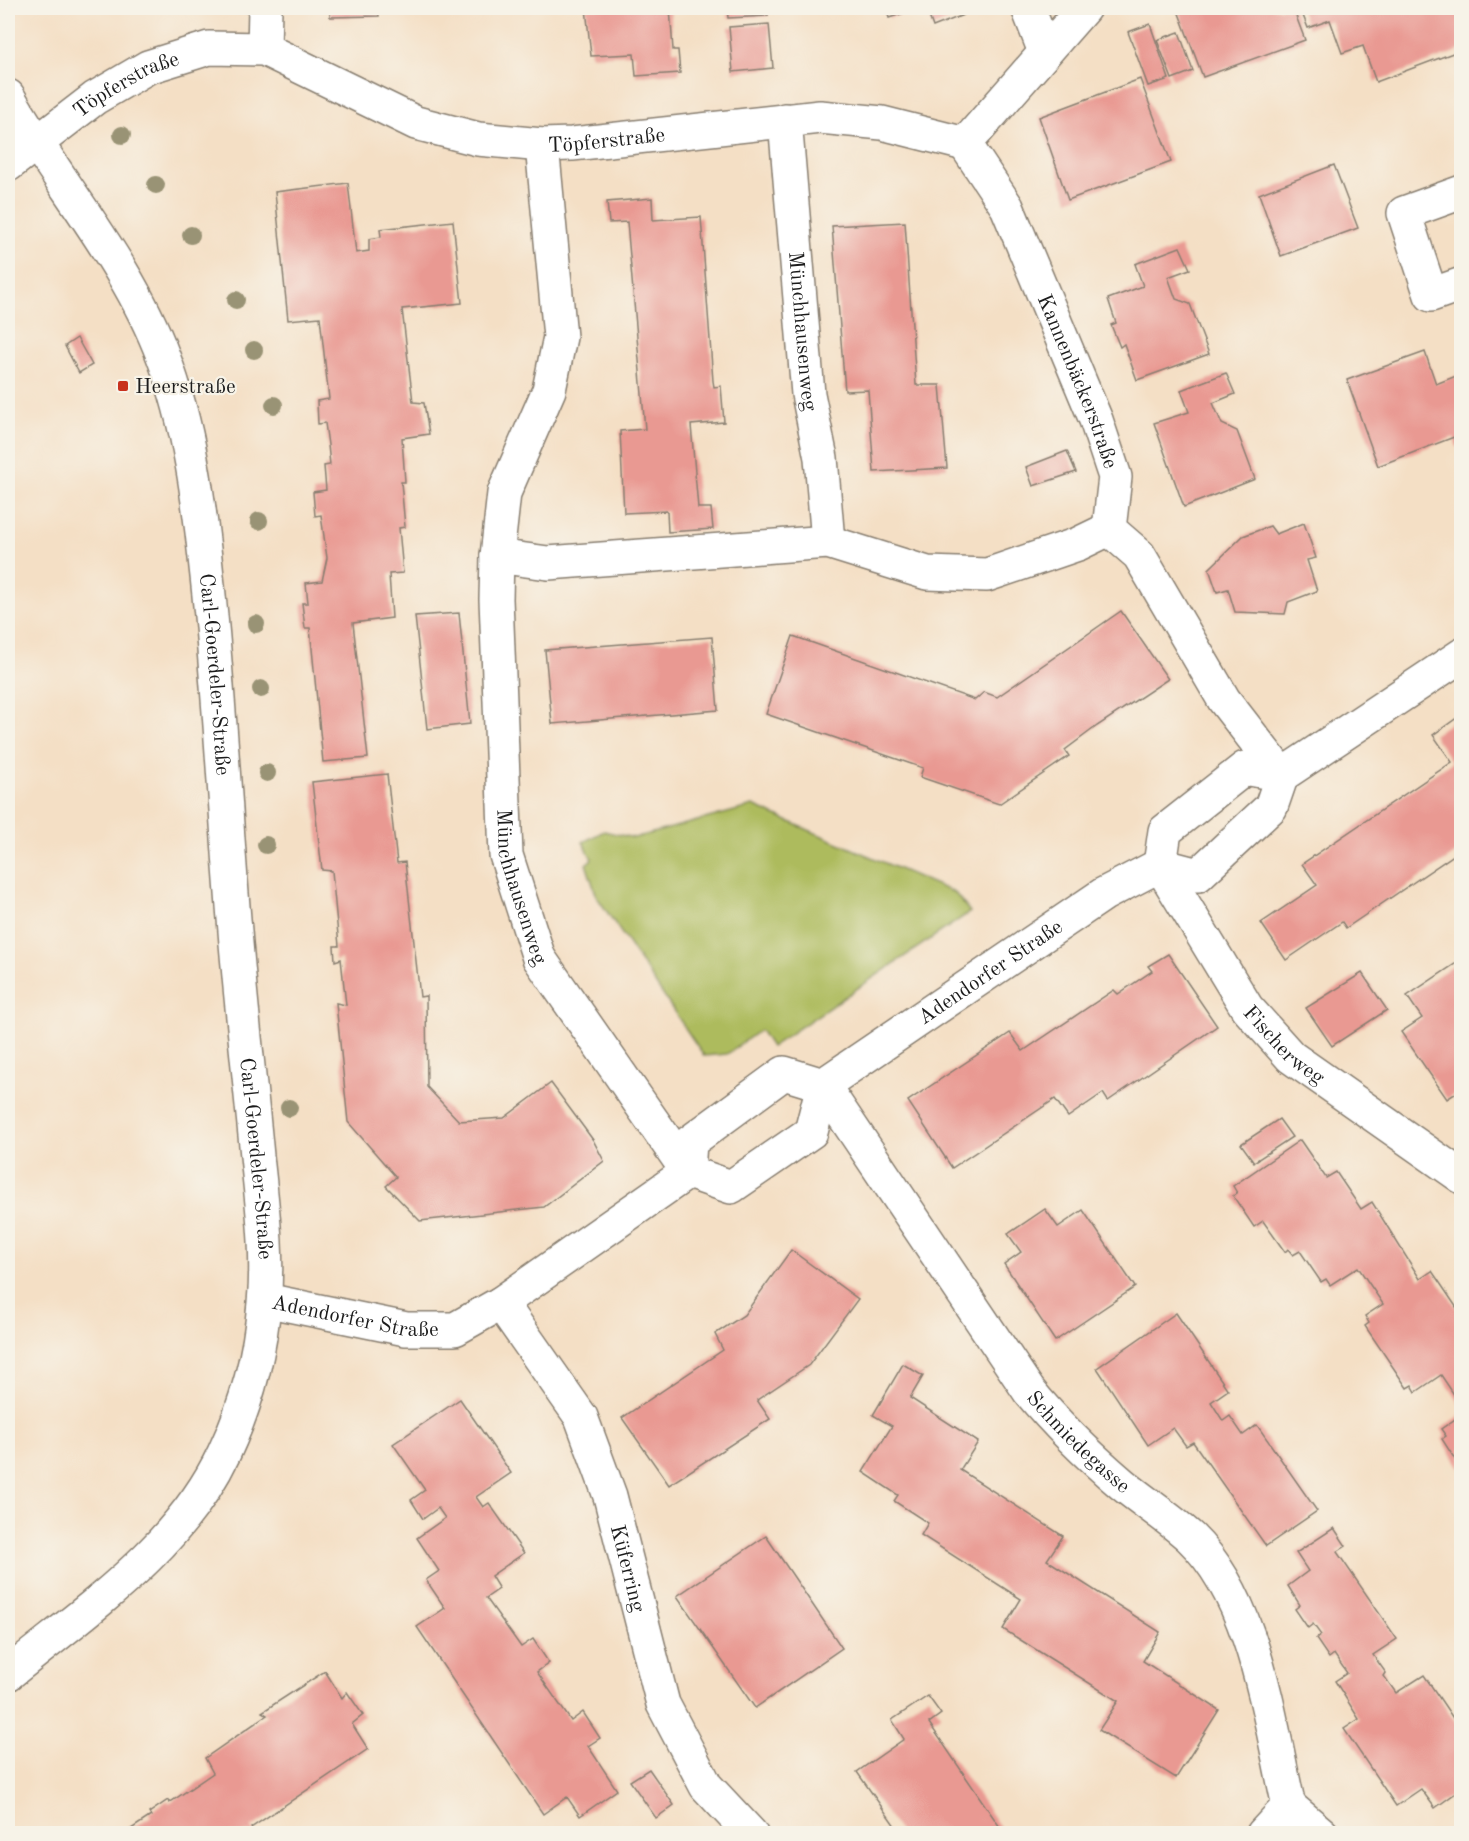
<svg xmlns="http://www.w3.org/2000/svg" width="1469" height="1841" font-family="'Old Standard TT',serif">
  <rect width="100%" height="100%" fill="#f7f3e8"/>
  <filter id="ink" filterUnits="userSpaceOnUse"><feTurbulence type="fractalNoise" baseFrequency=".0167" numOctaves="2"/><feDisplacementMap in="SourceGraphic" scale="12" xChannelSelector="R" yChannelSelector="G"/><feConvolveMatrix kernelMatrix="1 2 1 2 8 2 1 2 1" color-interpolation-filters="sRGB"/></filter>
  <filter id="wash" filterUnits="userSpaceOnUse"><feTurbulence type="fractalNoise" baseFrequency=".008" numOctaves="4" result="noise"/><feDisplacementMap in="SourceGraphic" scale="24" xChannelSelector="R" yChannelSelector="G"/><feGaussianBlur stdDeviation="1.35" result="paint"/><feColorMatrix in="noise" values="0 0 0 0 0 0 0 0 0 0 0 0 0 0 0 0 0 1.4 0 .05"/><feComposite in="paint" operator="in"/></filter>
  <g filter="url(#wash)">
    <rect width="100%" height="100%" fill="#f4dfc5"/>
    <path fill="#adbb5d" stroke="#646c3c" stroke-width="1.5" d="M 753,806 L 955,893 L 970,912 L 771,1047 L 760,1030 L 727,1054 L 704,1056 L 597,897 L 586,864 L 592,859 L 583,842 L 604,831 L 634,838 Z"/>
    <g id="blocks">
      <g fill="#e99992">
        <path d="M 330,8 L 378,8 L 379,16 L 330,17 Z"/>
        <path d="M 586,8 L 670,8 L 673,50 L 678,50 L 680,73 L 636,76 L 634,54 L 591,56 Z"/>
        <path d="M 727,8 L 768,8 L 768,16 L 728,18 Z"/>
        <path d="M 886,8 L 919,8 L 889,18 Z"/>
        <path d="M 926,8 L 968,8 L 971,12 L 933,27 Z"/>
        <path d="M 1177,8 L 1293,8 L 1305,40 L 1203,77 Z"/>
        <path d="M 1300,8 L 1461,8 L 1461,50 L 1376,82 L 1363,46 L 1342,53 L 1330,20 L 1308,28 Z"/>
        <path d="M 769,24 L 773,68 L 733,72 L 729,27 Z"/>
        <path d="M 1150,24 L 1169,79 L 1148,86 L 1128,32 Z"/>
        <path d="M 1179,32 L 1193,71 L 1172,79 L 1157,40 Z"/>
        <path d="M 1140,79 L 1171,162 L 1068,200 L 1039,117 Z"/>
        <path d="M 1334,165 L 1358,228 L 1281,256 L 1259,194 Z"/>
        <path d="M 348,183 L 356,253 L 369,251 L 369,239 L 381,237 L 380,229 L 453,221 L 462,303 L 402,309 L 413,402 L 424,403 L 429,434 L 402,438 L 405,482 L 401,482 L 405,527 L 399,528 L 403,573 L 389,574 L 392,618 L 353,623 L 368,758 L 323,762 L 310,628 L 305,628 L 302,603 L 308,603 L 306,583 L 322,581 L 327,558 L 321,515 L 315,516 L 313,492 L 326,490 L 324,466 L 330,465 L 328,445 L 325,423 L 318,424 L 317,401 L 329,399 L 320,317 L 288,320 L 275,192 Z"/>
        <path d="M 652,198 L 653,220 L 701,217 L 713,381 L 714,387 L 721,386 L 724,422 L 691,425 L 698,508 L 711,508 L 713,529 L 668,532 L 667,511 L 624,513 L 620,431 L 645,429 L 627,222 L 609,223 L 607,202 Z"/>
        <path d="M 905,222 L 916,385 L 940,385 L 947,468 L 874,472 L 868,390 L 845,391 L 832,226 Z"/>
        <path d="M 1180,247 L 1190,269 L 1168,277 L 1176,299 L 1190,304 L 1209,354 L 1137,380 L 1124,344 L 1120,347 L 1111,325 L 1116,323 L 1108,299 L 1143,286 L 1135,264 Z"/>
        <path d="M 77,338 L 92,365 L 79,373 L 65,346 Z"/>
        <path d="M 1425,352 L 1436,384 L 1461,374 L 1461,446 L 1457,447 L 1454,437 L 1378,466 L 1347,380 Z"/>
        <path d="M 1226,373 L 1235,394 L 1213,403 L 1222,424 L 1237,431 L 1255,479 L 1184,507 L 1154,423 L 1189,412 L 1181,390 Z"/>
        <path d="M 1067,451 L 1076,472 L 1033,486 L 1026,467 Z"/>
        <path d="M 1304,523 L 1316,558 L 1307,560 L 1317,591 L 1288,602 L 1285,614 L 1235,612 L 1228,589 L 1217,592 L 1209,569 L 1243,536 L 1270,526 L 1276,534 Z"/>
        <path d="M 1121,611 L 1168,679 L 1097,726 L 1065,750 L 1069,756 L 999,804 L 920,777 L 923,768 L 766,714 L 793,636 L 975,700 L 984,692 L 997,697 Z"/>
        <path d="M 459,613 L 470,724 L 427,729 L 415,616 Z"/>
        <path d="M 712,637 L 718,710 L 552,724 L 545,650 Z"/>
        <path d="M 1461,715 L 1461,850 L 1346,928 L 1342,922 L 1286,960 L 1261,923 L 1317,885 L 1302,864 L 1452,762 L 1433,735 Z"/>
        <path d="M 387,774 L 397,863 L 405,862 L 420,997 L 426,996 L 427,1087 L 459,1121 L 504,1118 L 551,1083 L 593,1140 L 604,1161 L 544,1207 L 420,1221 L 386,1186 L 396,1177 L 348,1122 L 336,1003 L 346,1005 L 341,959 L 335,961 L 334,946 L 339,946 L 332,871 L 322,870 L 312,782 Z"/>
        <path d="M 1168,954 L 1217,1026 L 1108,1101 L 1103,1093 L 1068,1117 L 1055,1099 L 952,1168 L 908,1101 L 1010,1033 L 1023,1051 L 1114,990 L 1118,994 L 1152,971 L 1148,966 Z"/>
        <path d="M 1461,960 L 1461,1090 L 1447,1099 L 1401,1032 L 1422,1018 L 1407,996 Z"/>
        <path d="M 1362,973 L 1387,1010 L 1332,1046 L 1306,1008 Z"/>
        <path d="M 1279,1119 L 1292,1137 L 1254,1162 L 1241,1144 Z"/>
        <path d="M 1300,1140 L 1326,1178 L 1336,1172 L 1361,1209 L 1372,1202 L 1420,1279 L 1432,1271 L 1461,1314 L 1461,1405 L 1441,1375 L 1416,1392 L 1412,1385 L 1407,1388 L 1365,1326 L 1369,1323 L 1365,1316 L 1383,1304 L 1358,1267 L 1330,1285 L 1326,1279 L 1321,1282 L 1300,1251 L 1293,1255 L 1288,1249 L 1285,1252 L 1263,1221 L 1254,1227 L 1233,1196 L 1237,1193 L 1233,1186 Z"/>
        <path d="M 1045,1209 L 1058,1227 L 1083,1210 L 1135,1287 L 1055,1341 L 1004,1264 L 1021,1252 L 1008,1234 Z"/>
        <path d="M 791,1250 L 858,1299 L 809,1365 L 757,1400 L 770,1419 L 669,1485 L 622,1418 L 723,1350 L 715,1334 L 744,1315 Z"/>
        <path d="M 1176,1313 L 1228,1390 L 1211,1402 L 1223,1421 L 1230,1416 L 1243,1435 L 1257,1425 L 1317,1511 L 1266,1546 L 1193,1442 L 1186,1446 L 1173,1428 L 1148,1445 L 1097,1368 Z"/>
        <path d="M 903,1364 L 923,1376 L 910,1398 L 978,1442 L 960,1470 L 1063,1536 L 1047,1560 L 1160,1632 L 1143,1661 L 1219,1710 L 1176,1778 L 1099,1730 L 1118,1701 L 1003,1629 L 1021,1599 L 921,1535 L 928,1523 L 894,1501 L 898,1495 L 863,1472 L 892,1426 L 873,1415 Z"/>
        <path d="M 460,1399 L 511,1473 L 476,1497 L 483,1507 L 489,1503 L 524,1553 L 491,1576 L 499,1589 L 486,1598 L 521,1647 L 533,1639 L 549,1663 L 537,1672 L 571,1721 L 583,1712 L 600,1738 L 588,1746 L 617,1790 L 580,1816 L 567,1797 L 543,1814 L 417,1627 L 445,1608 L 426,1580 L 439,1571 L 417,1538 L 445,1518 L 438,1508 L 423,1519 L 411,1500 L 425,1490 L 393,1444 Z"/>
        <path d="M 1461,1415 L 1461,1469 L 1442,1439 L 1446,1436 L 1441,1429 Z"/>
        <path d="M 1334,1528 L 1346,1546 L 1337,1552 L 1397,1639 L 1373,1655 L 1386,1673 L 1384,1676 L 1396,1693 L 1424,1675 L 1461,1730 L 1461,1762 L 1459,1764 L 1461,1768 L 1461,1789 L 1435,1808 L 1421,1789 L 1396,1806 L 1344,1729 L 1359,1719 L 1335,1681 L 1347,1673 L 1334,1654 L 1329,1658 L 1316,1639 L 1321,1635 L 1313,1624 L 1308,1628 L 1295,1609 L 1300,1605 L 1288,1586 L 1308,1571 L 1296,1553 Z"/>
        <path d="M 766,1536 L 842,1648 L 755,1708 L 677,1596 Z"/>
        <path d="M 325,1671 L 342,1698 L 347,1692 L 363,1715 L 352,1724 L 368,1749 L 251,1828 L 255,1833 L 125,1833 L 151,1816 L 149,1813 L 168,1800 L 169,1803 L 213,1773 L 205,1758 L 267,1715 L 262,1712 Z"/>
        <path d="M 928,1696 L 941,1714 L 929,1723 L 1004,1833 L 900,1833 L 857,1772 L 904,1739 L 892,1720 Z"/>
        <path d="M 649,1769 L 674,1805 L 656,1818 L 630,1781 Z"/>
      </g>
    </g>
  </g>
  <g filter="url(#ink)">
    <use href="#blocks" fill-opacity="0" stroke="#887e70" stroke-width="1.5"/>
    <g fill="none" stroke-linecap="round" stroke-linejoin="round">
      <defs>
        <g id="minor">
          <path d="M 1028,8 L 1045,52"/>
          <path d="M 264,49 L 265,8"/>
          <path id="s1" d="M 8,96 C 57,182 128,262 163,356 C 190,427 199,501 207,576 C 220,695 225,813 235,931 C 241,1006 250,1081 257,1156 C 262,1204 269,1254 264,1303 C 260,1355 246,1406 224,1453 C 179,1549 87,1609 8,1674"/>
          <path id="s2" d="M 785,120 L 808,394 L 821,458 L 828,542"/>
          <path id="s3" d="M 965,144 L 1007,207 L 1096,420 L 1115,477 L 1109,529 L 1139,555 L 1224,700 L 1282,775"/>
          <path d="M 965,144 L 1084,8"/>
          <path id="s4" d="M 542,145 L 560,337 L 549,390 L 504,493 L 497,556 L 496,599 L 506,855 L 539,958 L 688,1172"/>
          <path id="s5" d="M 8,165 L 95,98 L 148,67 L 209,48 L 264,49 L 416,123 L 478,139 L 542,145 L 572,144 L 820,117 L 882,123 L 965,144"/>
          <path d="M 1462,192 L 1404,213 L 1431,295 L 1462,284"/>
          <path d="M 497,556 L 548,563 L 828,542 L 927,573 L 987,575 L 1078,544 L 1109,529"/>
          <path id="s6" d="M 1160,865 L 1247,1008 L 1291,1057 L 1462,1177"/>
          <path d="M 1160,865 L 1165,831 L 1245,768 L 1282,775"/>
          <path id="s7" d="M 823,1085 L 1029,1391 C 1057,1425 1088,1455 1122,1484 C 1144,1502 1169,1518 1190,1537 C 1256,1600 1269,1720 1289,1806"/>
          <path id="s8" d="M 688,1172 L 731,1187 L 811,1132 L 823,1085 L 1104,894 L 1160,865 L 1198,875 L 1271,807 L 1282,775 L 1462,655"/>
          <path d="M 688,1172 L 690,1142 L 784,1073 L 823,1085"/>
          <path id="s9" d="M 265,1300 L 406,1329 L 455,1329 L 501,1303 L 688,1172"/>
          <path id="s10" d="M 501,1303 L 581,1417 L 610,1496 L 663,1704 L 706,1786 L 751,1834"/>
          <path d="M 1289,1806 L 1322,1834"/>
          <path d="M 1263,1834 L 1289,1806"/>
        </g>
      </defs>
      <use href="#minor" stroke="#887e70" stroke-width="36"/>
      <use href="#minor" stroke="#fff" stroke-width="33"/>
    </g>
    <g fill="#999375">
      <circle cx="122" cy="135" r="9"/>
      <circle cx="156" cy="185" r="9"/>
      <circle cx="191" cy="235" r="9"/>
      <circle cx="236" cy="300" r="9"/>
      <circle cx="254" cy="350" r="9"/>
      <circle cx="274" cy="405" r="9"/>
      <circle cx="259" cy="521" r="9"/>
      <circle cx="256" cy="624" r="9"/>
      <circle cx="261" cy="689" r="9"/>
      <circle cx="267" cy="773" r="9"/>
      <circle cx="266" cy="845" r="9"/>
      <circle cx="289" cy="1108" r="9"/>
    </g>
  </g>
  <rect fill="#c8321e" stroke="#f7f3e8" stroke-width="2" x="117" y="380" width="12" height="12" rx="3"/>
  <g text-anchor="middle" stroke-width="4.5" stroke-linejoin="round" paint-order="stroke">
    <g font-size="21" fill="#1c1c1c" stroke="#f7f3e8">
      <text dy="7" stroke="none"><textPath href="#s5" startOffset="144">Töpferstraße</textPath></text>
      <text dy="7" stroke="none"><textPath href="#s5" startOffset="652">Töpferstraße</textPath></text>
      <text dy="7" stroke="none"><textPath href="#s2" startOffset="212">Münchhausenweg</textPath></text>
      <text dy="7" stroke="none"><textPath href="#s3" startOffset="264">Kannenbäckerstraße</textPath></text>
      <text dy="7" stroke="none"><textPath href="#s1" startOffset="627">Carl-Goerdeler-Straße</textPath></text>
      <text dy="7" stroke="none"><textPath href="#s4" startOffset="756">Münchhausenweg</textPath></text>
      <text dy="7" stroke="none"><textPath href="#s8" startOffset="393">Adendorfer Straße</textPath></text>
      <text dy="7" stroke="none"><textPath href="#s6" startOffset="220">Fischerweg</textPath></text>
      <text dy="7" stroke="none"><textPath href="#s1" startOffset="1113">Carl-Goerdeler-Straße</textPath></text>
      <text dy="7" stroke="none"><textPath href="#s9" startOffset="92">Adendorfer Straße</textPath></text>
      <text dy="7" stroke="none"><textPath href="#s7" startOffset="440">Schmiedegasse</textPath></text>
      <text dy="7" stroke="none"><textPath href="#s10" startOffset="298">Küferring</textPath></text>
    </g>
    <g font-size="21" fill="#1c1c1c" stroke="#f7f3e8" text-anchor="start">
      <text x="135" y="393">Heerstraße</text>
    </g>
  </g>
  <rect width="1469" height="1841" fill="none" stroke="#f7f3e8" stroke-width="30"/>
</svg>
